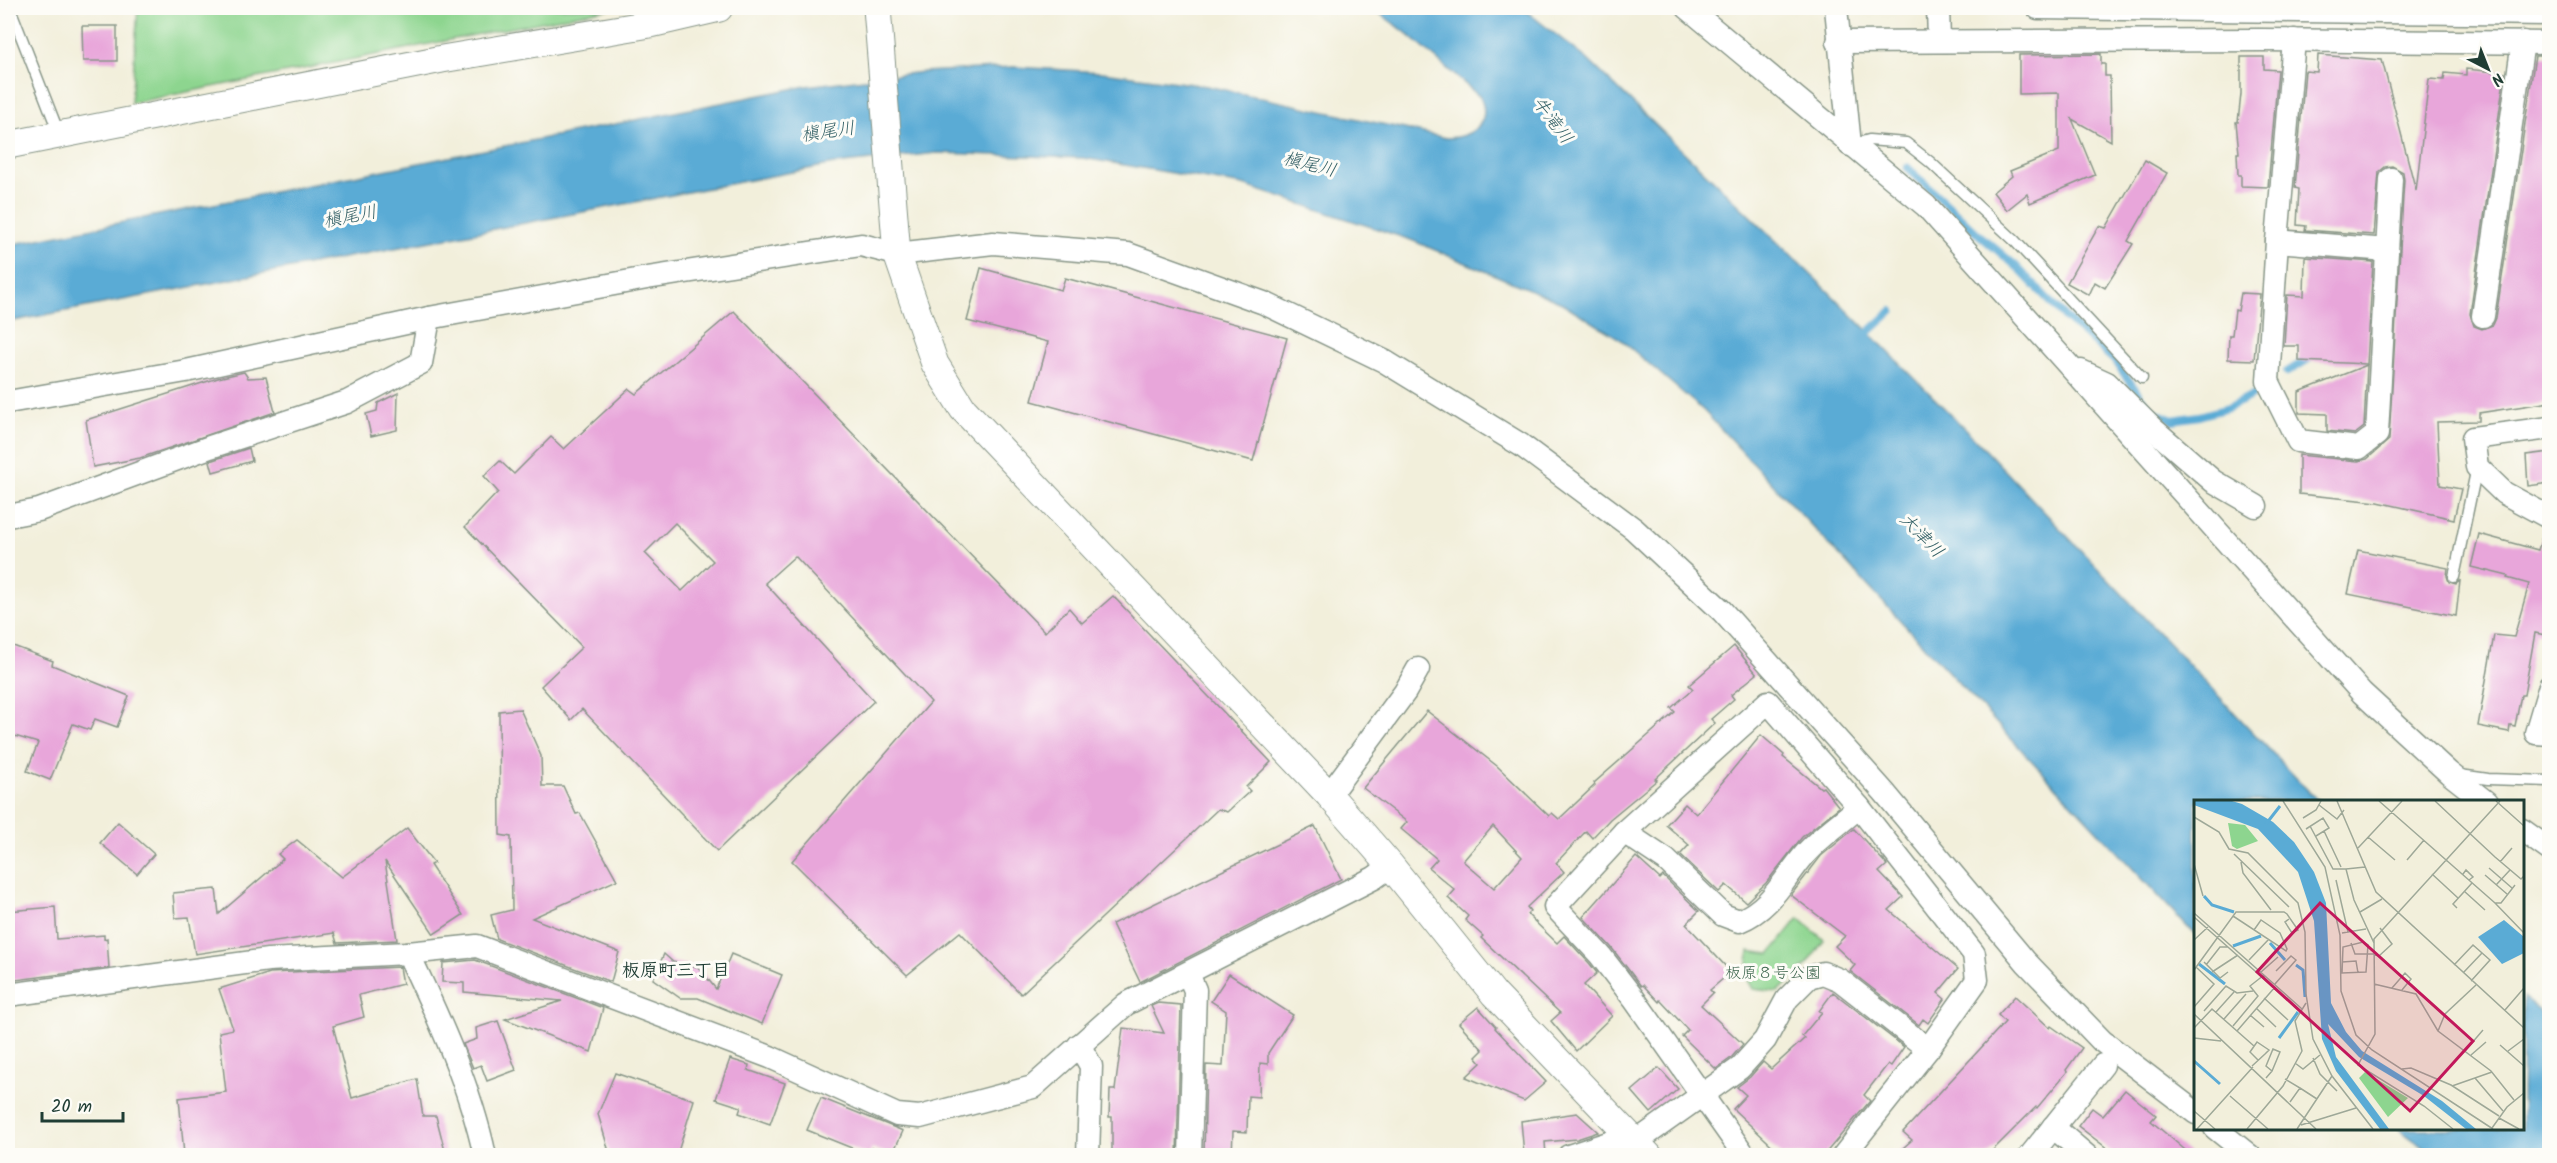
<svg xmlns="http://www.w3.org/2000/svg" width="2557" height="1163" font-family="Kalam,'Klee One',sans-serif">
  <rect width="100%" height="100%" fill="#fdfcf7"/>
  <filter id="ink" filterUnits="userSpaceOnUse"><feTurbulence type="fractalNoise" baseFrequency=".0167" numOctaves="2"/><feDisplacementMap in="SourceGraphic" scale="12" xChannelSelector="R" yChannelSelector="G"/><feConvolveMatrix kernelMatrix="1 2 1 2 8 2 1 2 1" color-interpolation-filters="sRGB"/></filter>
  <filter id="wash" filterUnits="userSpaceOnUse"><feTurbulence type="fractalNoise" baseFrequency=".008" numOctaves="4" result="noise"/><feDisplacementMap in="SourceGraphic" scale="24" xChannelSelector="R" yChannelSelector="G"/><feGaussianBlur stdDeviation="1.35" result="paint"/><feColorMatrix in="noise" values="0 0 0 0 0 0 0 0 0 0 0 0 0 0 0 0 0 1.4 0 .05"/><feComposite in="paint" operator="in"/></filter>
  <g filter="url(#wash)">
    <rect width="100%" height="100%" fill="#f2efdb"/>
    <g fill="#8dd58f" stroke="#568962" stroke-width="1.5">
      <path d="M 138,8 L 612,8 L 131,103 Z"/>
      <path d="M 1799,918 L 1824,940 L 1808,964 L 1778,992 L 1753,989 L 1747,978 L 1749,951 L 1770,954 Z"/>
    </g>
    <g fill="#5aabd5" stroke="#3c7484" stroke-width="1.5">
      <path d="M 1372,8 L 1522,8 L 1587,59 L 1828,291 L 1980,444 L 2318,801 L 2196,802 L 2195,935 L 1704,411 L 1620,339 L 1562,303 L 1411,240 L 1243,185 L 1083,158 L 937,153 L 834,164 L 8,322 L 8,245 L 806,86 L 923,72 L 1014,67 L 1102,72 L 1207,86 L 1446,138 C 1470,138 1493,124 1480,97 L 1404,31 Z"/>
      <path d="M 2523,997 L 2549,1019 L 2549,1155 L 2433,1155 L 2399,1129 L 2522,1128 Z"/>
    </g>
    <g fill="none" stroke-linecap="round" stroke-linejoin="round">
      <g stroke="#5aabd5" stroke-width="8">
        <path d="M 1908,168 L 1977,233 L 2016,266 L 2066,318 L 2115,361 L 2150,410 L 2172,420 L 2199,416 L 2228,408 L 2260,391"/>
        <path d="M 1861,339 L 1892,311"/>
        <path d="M 2287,372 L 2315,355"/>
      </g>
    </g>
    <g id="blocks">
      <g fill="#e8a6da" fill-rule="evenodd">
        <path d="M 82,26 L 117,26 L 117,61 L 83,61 Z"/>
        <path d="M 2101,54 L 2101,64 L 2105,64 L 2105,76 L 2110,76 L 2111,141 L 2072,119 L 2095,175 L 2030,203 L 2027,194 L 2007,210 L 1993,192 L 2012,176 L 2010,171 L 2059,151 L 2059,93 L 2019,94 L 2019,55 Z"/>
        <path d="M 2318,55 L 2382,60 L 2416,191 L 2429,79 L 2444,80 L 2445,73 L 2466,75 L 2466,69 L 2505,73 L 2470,314 L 2474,326 L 2482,329 L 2493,325 L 2496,318 L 2535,56 L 2550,56 L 2550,402 L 2479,413 L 2479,421 L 2437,422 L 2440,485 L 2461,489 L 2454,519 L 2378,502 L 2299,494 L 2299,455 L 2358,461 L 2367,459 L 2389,440 L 2404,180 L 2403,172 L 2392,166 L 2385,167 L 2379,172 L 2374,235 L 2305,230 L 2306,226 L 2297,225 L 2299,189 L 2295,188 L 2305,71 L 2317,72 Z"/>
        <path d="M 2241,57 L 2264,57 L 2264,69 L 2278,70 L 2268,187 L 2241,186 L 2241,175 L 2238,175 L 2237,153 L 2239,153 L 2236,122 L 2238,122 L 2241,94 Z"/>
        <path d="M 2145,160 L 2167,173 L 2128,241 L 2133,244 L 2105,288 L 2095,282 L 2089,295 L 2067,283 L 2099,226 L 2106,228 Z"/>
        <path d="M 2305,257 L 2373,262 L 2367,364 L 2299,361 L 2299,346 L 2284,346 L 2287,295 L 2304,296 Z"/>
        <path d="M 981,268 L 1061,290 L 1065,278 L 1287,338 L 1253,461 L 1032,401 L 1048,342 L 967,321 Z"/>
        <path d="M 2241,293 L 2260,294 L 2254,360 L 2228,359 L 2229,335 L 2232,335 L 2235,310 L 2238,311 Z"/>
        <path d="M 734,311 L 1045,632 L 1069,608 L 1082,623 L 1113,596 L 1271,762 L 1246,787 L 1250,791 L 1227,812 L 1218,809 L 1021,994 L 960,932 L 907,975 L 792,861 L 931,702 L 795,556 L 765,583 L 874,701 L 717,851 L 582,709 L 571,720 L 541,686 L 582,647 L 465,527 L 498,492 L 484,476 L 500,461 L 514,474 L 551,437 L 564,449 L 629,389 L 636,394 ZM 675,523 L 713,561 L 682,591 L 645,553 Z"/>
        <path d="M 2367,365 L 2364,427 L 2355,434 L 2327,431 L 2327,414 L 2299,413 L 2299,392 Z"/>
        <path d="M 244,372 L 248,378 L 266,377 L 275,412 L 140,458 L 93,467 L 86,420 L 218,378 Z"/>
        <path d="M 398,393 L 397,430 L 371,436 L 366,414 L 377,411 L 378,403 Z"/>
        <path d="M 249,448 L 252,461 L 213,472 L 210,461 Z"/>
        <path d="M 2550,452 L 2550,483 L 2528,486 L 2526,455 Z"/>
        <path d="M 2479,534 L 2538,550 L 2543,534 L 2550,535 L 2550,636 L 2535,633 L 2524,695 L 2521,695 L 2515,726 L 2510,725 L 2509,732 L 2478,726 L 2494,635 L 2514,637 L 2529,584 L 2507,578 L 2508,576 L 2471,567 Z"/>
        <path d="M 2358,550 L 2448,568 L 2447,576 L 2449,582 L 2456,584 L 2460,581 L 2456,616 L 2348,594 Z"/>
        <path d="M 8,644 L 53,661 L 52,665 L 129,696 L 117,727 L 95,719 L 90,730 L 73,724 L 50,780 L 27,771 L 38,743 L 8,734 Z"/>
        <path d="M 1734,646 L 1757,674 L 1731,695 L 1734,699 L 1711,719 L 1715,723 L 1655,779 L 1657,780 L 1610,819 L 1592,838 L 1586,831 L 1556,863 L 1564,872 L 1527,907 L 1530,911 L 1527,914 L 1557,943 L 1564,936 L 1590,964 L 1597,973 L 1584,985 L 1612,1016 L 1576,1051 L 1551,1021 L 1560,1013 L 1481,938 L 1483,936 L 1465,920 L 1468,916 L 1448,898 L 1455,890 L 1429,868 L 1437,859 L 1401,829 L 1407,822 L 1363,788 L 1427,711 L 1497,766 L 1549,816 L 1552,813 L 1559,819 L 1595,785 L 1594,783 L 1675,712 L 1671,708 L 1693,689 L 1689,685 ZM 1493,826 L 1522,857 L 1494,888 L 1463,861 Z"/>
        <path d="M 520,709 L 541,756 L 542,786 L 563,786 L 576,814 L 580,813 L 617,880 L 532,918 L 619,952 L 611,982 L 497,939 L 491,915 L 512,910 L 511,837 L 500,835 L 499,711 Z"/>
        <path d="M 1761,735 L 1784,755 L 1783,757 L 1821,788 L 1823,787 L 1839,807 L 1802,837 L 1766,883 L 1746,902 L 1726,885 L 1719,892 L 1680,855 L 1689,845 L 1666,825 L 1685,804 L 1696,814 Z"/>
        <path d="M 118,822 L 154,854 L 137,874 L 100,843 Z"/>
        <path d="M 1315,826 L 1341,879 L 1140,982 L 1112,924 Z"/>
        <path d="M 407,828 L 434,863 L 430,865 L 463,915 L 434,934 L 385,861 L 397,940 L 337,943 L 334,933 L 195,954 L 189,917 L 175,918 L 173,893 L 216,889 L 219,914 L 283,859 L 278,854 L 297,840 L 342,877 Z"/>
        <path d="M 1854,829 L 1887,865 L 1879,872 L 1903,897 L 1889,910 L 1958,969 L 1938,993 L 1945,999 L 1928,1023 L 1923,1019 L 1919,1025 L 1850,971 L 1855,965 L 1835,946 L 1845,936 L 1791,895 L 1821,856 Z"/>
        <path d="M 1636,857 L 1660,879 L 1663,876 L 1699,911 L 1686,924 L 1731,972 L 1710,990 L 1713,993 L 1701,1005 L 1743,1044 L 1731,1058 L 1716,1069 L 1682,1036 L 1688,1030 L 1660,1000 L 1659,1002 L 1643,985 L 1641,986 L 1611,947 L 1583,917 Z"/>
        <path d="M 55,907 L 57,939 L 104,935 L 104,939 L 107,938 L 109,968 L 8,981 L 8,911 Z"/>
        <path d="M 664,954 L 673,962 L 698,967 L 716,989 L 731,954 L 782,975 L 762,1024 L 698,998 L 680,998 L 653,979 Z"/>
        <path d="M 475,960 L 603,1008 L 591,1052 L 505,1019 L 562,1001 L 464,992 L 464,983 L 442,982 L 443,963 Z"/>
        <path d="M 400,967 L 403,984 L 359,995 L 364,1017 L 333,1026 L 352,1098 L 417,1079 L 423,1116 L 436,1116 L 446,1155 L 184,1155 L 179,1098 L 226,1092 L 219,1032 L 233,1029 L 219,989 L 270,973 Z"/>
        <path d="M 1229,974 L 1293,1015 L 1268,1053 L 1268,1064 L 1260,1063 L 1259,1097 L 1248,1096 L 1247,1132 L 1233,1131 L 1232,1155 L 1204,1155 L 1206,1065 L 1223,1066 L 1226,1011 L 1211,1001 Z"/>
        <path d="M 1833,992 L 1904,1047 L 1891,1066 L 1888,1064 L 1864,1095 L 1870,1101 L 1824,1155 L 1782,1155 L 1733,1109 L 1746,1095 L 1737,1087 L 1750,1077 L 1763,1062 L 1771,1069 L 1805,1038 L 1802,1036 L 1822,1012 L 1819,1011 Z"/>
        <path d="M 2015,996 L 2050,1028 L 2051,1026 L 2082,1048 L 2066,1070 L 2067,1072 L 2037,1108 L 2036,1107 L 1988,1155 L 1895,1155 L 1912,1140 L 1903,1132 L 2005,1022 L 1998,1015 Z"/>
        <path d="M 1158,1003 L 1181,1005 L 1177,1155 L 1112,1155 L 1112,1117 L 1109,1117 L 1110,1090 L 1115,1090 L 1123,1028 L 1164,1033 L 1151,1006 Z"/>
        <path d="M 1478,1007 L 1496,1027 L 1495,1028 L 1546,1082 L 1524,1101 L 1466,1077 L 1481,1063 L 1476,1057 L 1483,1050 L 1459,1023 Z"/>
        <path d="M 498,1021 L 516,1070 L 487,1081 L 481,1065 L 473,1068 L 463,1044 L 477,1039 L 476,1028 Z"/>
        <path d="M 730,1059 L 749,1065 L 748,1070 L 785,1083 L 770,1124 L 739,1113 L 741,1107 L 716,1099 Z"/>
        <path d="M 1659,1068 L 1678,1089 L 1651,1113 L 1632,1091 Z"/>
        <path d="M 615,1073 L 694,1100 L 677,1155 L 610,1155 L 598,1114 Z"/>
        <path d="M 2125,1090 L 2156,1115 L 2151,1121 L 2191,1155 L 2116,1155 L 2078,1126 L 2092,1108 L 2103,1116 Z"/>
        <path d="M 821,1098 L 903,1131 L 892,1155 L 872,1148 L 869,1155 L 807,1130 Z"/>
        <path d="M 1577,1113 L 1598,1132 L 1577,1139 L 1545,1142 L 1546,1155 L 1524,1155 L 1521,1121 Z"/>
      </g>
    </g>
  </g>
  <g filter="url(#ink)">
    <use href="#blocks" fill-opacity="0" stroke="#889688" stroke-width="1.5"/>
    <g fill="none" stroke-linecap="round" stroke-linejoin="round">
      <defs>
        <g id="service">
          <path d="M 10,8 L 60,136"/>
          <path d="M 1851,145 L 1869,140 L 1906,143 L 1930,162 L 2014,240 L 2142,378"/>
          <path d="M 2454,577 L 2477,467"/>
          <path d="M 2460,775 L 2488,779 L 2550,781"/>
        </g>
        <g id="minor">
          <path d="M 1688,8 L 1926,206 L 2362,693 L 2449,773 L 2486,802"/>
          <path d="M 1836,8 L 1850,145"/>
          <path d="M 1938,8 L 1939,40"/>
          <path d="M 2038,8 L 2550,14"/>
          <path d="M 2294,40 L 2277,241 L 2268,381 L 2298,441 L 2359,448 L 2377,434 L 2391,179"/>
          <path d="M 1838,42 L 2261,40 L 2550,43"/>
          <path d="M 2277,241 L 2387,250"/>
          <path d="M 2483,316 L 2523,42"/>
          <path d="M 2081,371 L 2107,383 L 2152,428 L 2213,481 L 2256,506"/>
          <path d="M 8,402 L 186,371 L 429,318 L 647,278 L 861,245 L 897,254 L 993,243 L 1128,254 L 1264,303 L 1384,361 L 1521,445 L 1634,529 L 1722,611 L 1884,792 L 2026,962 L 2102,1041 L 2196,1113"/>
          <path d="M 2550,428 L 2473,438 L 2477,467 L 2504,493 L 2550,518"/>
          <path d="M 8,516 L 39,510 L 210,447 L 347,402 L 421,363 L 429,318"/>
          <path d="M 2550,686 L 2536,733 L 2550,734"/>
          <path d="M 1329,795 L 1405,692 L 1418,669"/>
          <path d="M 2522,830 L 2550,850"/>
          <path d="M 1624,832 L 1666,860 L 1723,915 L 1739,921 C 1772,908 1784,878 1806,853 C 1821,836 1842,822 1859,807"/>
          <path d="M 408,953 L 477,946 L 770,1057 L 897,1115 L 920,1117 L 1033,1087 L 1126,1004 L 1374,878 L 1391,866"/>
          <path d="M 1188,974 L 1195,990 L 1190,1156"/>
          <path d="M 8,995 L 268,960 L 408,953 C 439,1018 470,1086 485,1156"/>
          <path d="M 1079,1045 L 1091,1066 L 1088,1156"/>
          <path d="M 2053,1127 L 2087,1156"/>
          <path d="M 2215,1128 L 2250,1156"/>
          <path d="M 1636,1142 L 1740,1068 L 1765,1040 L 1787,999 L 1809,977 L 1823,973 L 1840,980 L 1928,1049"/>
          <path d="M 1569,1156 L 1630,1136"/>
          <path d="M 1745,1156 L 1634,999 L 1600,955 L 1555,907 L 1624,832 L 1768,702 L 1859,807 L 1974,954 L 1977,980 L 1928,1049 L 1843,1156"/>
          <path d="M 2030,1156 L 2103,1065"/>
        </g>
        <g id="tertiary">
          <path d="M 877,8 L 897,254 L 935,364 L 963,409 L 1329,795 L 1391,866 L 1494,994 L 1649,1156"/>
          <path d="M 8,145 L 442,59 L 650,24 L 719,8"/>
        </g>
      </defs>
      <use href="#service" stroke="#889688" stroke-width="13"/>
      <use href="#minor" stroke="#889688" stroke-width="25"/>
      <use href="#tertiary" stroke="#889688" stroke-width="29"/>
      <use href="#service" stroke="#fff" stroke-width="10"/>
      <use href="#minor" stroke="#fff" stroke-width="22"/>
      <use href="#tertiary" stroke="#fff" stroke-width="27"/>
    </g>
  </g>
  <g text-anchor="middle" stroke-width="6" stroke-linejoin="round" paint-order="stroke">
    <g font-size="16" fill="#3a634b" stroke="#fdfcf7">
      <text x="1773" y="978">板原８号公園</text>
    </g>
    <g font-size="18" font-style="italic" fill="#315e64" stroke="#fdfcf7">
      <text transform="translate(1553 120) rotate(53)" y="6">牛滝川</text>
      <text transform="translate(828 131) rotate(-8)" y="6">槇尾川</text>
      <text transform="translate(1310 164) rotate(14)" y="6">槇尾川</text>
      <text transform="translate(350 216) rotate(-11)" y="6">槇尾川</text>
      <text transform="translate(1922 535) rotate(46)" y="6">大津川</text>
    </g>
    <g font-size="18" font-weight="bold" fill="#1f3d34" stroke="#fdfcf7">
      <text x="676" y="976">板原町三丁目</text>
    </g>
  </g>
  <g transform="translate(2194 800)">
    <rect width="330" height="330" fill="#f2efdb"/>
    <path d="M 34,23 L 51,25 L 64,41 L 43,49 L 38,46 ZM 171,272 L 214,298 L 194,317 L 165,278 Z" fill="#8dd58f"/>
    <path d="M 0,1 L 38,1 L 48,4 L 79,22 L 100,42 L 120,72 L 132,103 L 137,203 L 152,232 L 168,251 L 248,301 L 282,329 L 272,329 L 230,296 L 165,257 L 134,224 L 142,257 L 195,329 L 186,329 L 142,271 L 128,239 L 120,121 L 104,72 L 64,29 L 0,5 ZM 310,120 L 330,137 L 330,153 L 308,164 L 284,137 Z" fill="#5aabd5"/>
    <path fill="none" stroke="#5aabd5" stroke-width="3" d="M 72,24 L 86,6M 10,96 L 18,105 L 40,112M 76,143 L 91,160M 39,146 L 67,136M 5,164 L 31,184M 102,165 L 109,170 L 111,197M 85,238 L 104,212M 0,261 L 26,284"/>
    <path fill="none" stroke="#9ea898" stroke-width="1.5" d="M 89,1 L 131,67 L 146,135 L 147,191 L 162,235 L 178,250 L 299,329M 143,1 L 182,92 L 330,228M 185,1 L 301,103 L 330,133M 241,1 L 301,57 L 327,79 L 330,76M 302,1 L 330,26M 125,5 L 143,19 L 150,10M 0,17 L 25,32 L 35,49 L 54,53 L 104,103 L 111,132 L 112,194 L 119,239 L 138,276 L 179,329M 109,18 L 122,10 L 127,1M 116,26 L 139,69 L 152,69 L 160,100 L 180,143M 112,29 L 129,18 L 135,28 L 122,36M 130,31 L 147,67M 174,37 L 201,60M 164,48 L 208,1M 40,54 L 95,107M 213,60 L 230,40M 47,62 L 49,73 L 77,110M 306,62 L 318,48M 0,64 L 9,96M 295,68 L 318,88M 152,69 L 171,67M 238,74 L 264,98M 269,74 L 272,70 L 279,77 L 275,80M 291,75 L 313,94M 142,80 L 154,132M 302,85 L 316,70M 270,91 L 291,110M 301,103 L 307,103 L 321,85M 263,108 L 259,104 L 278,83M 166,112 L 188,99M 0,113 L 108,209M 39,116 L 92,151 L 93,149 L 86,133 L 67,120 L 60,130M 0,117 L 106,211M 148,133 L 172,129M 0,140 L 14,127M 169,142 L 174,145 L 172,172 L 148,173 L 149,147 ZM 157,143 L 161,154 L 180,154M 181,155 L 185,156 L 198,144 L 186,128M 55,160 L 75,139M 10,162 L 26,178 L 34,172M 148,162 L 162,161 L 164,173M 12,165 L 26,147 L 34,147M 260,165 L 279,145 L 296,160 L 277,181M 0,170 L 42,112 L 90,112 L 93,114 L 104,130 L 98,133 L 91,122 L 95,119M 18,172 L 44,155M 67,172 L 84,157M 269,173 L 288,153M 81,184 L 102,160 L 97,156 L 82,171M 180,184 L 222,194 L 244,231M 282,185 L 251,214 L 244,231 L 297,271 L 320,300M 198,188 L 211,173 L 217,179 L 208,190M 70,198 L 94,220M 0,207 L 20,184 L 2,167M 62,208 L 82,227M 311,210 L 330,188M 10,211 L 32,186 L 43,193 L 59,191M 22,212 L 40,192M 0,214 L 122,329M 56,215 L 70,227M 30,219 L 52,194M 39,226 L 64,196 L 56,186 L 70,175M 0,228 L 18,209 L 60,246M 43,231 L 81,187M 0,238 L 27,241M 306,245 L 330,266M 271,251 L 289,230M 314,251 L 330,239M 277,255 L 292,242M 119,258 L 126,274 L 143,291M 101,263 L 109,269 L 126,255M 58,266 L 71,254 L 75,250 L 63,242 L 56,252 L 64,260M 208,269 L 217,268 L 257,285 L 305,316M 72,278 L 78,271 L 86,252 L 79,249 L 72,266 L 78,271M 281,278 L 309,311M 91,279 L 106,288 L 96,302M 258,286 L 298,272M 106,288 L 123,299M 36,296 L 74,329M 0,311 L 21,329M 305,318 L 325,329M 107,325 L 162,308M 298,328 L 313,307 L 330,293M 3,329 L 59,267M 53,329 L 89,286 L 108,251 L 101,221 L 112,203M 103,329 L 138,276M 259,329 L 230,306 L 164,265 L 181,234 L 180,139 L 306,1"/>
    <path fill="#c2185b" fill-opacity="0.15" stroke="#c2185b" stroke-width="3" d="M 126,103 L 279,241 L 216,311 L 63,172 Z"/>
    <rect width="330" height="330" fill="none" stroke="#1f3d34" stroke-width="3"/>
  </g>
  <rect width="2557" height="1163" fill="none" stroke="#fdfcf7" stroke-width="30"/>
  <g transform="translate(2488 69) rotate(138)" stroke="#fdfcf7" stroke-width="4.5" paint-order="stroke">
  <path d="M0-4.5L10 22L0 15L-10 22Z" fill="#1f3d34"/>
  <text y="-9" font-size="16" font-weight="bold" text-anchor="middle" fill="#1f3d34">N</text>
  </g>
  <path d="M42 1112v9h81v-9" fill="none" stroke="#1f3d34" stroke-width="3"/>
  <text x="51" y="1112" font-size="18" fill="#1f3d34" stroke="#fdfcf7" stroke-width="4.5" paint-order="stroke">20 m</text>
</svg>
